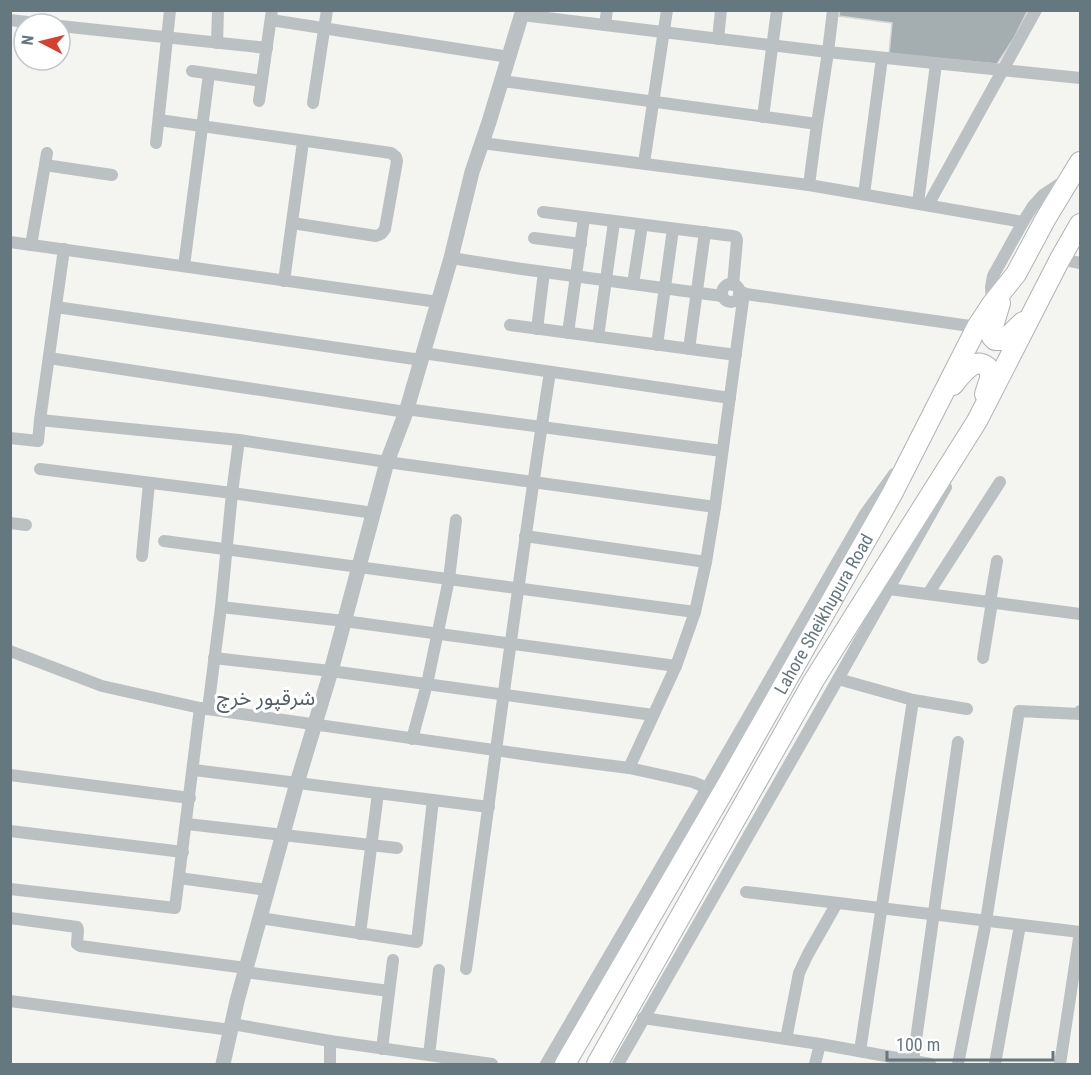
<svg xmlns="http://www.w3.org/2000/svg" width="1091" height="1075" font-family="'Roboto Condensed','Noto Sans Arabic',sans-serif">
  <rect width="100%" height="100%" fill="#f4f4f0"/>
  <path fill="#a4adb0" stroke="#d5d5d3" stroke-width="1.5" d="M 840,10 L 1028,10 L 1014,38 L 997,64 L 889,54 L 892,23 L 839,16 Z"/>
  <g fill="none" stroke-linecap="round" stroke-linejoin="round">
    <defs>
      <g id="trunk">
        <path d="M 1000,303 L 991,333 L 992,337 L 995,340 L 1004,340 L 1023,322"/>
        <path d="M 953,385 C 962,374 976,353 990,370 L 990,379 L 985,394"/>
        <path id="s1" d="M 565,1064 L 730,780 L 892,494 L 977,327 L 992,304 L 1016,274 L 1046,218 L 1080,162"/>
        <path d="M 597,1064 L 814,680 L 977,421 L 1060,259 L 1080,224"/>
      </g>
    </defs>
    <use href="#trunk" stroke="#aeb3b5" stroke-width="22"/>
    <g stroke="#bbc0c2" stroke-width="12">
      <path d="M 833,10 L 828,52 L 1080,78"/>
      <path d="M 10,20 L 44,24"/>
      <path d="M 271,20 L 509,57"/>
      <path d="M 605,25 L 607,10"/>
      <path d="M 60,26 L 267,48"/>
      <path d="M 718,39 L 721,10"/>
      <path d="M 217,43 L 218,10"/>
      <path d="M 192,71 L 262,81"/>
      <path d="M 502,81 L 817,124 L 828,52 L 522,15"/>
      <path d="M 259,101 L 272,10"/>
      <path d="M 313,103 L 327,10"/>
      <path d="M 763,117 L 777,10"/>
      <path d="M 159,120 L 391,153 L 396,157 L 397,161 L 385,229 L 381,234 L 376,236 L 292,223"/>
      <path d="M 156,143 L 170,10"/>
      <path d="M 482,143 L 809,185 L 1023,222"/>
      <path d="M 644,163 L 667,10"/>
      <path d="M 45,165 L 112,175"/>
      <path d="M 809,185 L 817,124"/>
      <path d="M 864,194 L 882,58"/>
      <path d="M 918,203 L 936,64"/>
      <path d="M 928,205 L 1036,10"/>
      <path d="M 543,212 L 733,236 L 736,237 L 737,240 L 733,285"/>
      <path d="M 534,238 L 581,244"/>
      <path d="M 10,242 L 438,302"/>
      <path d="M 31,245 L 47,153"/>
      <path d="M 451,258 L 522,269 L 722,296"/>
      <path d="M 1060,259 L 1080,263"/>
      <path d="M 184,266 L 209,74"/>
      <path d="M 284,281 L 303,142"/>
      <path d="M 633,284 L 642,225"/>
      <circle cx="731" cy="293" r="9"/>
      <path d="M 739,293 L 977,327"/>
      <path d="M 992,304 L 991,287 L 993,276 L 1023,222 L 1033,206 L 1043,195 L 1064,181"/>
      <path d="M 56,307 L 421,360"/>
      <path d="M 510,325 L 736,355"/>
      <path d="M 537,329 L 544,272"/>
      <path d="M 568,333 L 584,218"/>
      <path d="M 598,337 L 614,222"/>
      <path d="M 657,345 L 673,229"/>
      <path d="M 689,349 L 705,232"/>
      <path d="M 423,353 L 730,398"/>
      <path d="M 49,358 L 406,412"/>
      <path d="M 406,409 L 722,451"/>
      <path d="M 40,420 L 64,249"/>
      <path d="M 10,438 L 38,441 L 40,420 L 239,440 L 387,462 L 715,507"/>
      <path d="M 40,469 L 232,493 L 374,513"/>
      <path d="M 10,523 L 26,525"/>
      <path d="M 525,536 L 706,562"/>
      <path d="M 164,541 L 695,612"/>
      <path d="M 142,556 L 149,483"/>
      <path d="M 889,589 L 1080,614"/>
      <path d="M 928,594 L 1000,482"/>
      <path d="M 990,602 L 997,561"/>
      <path d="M 221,607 L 344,621 L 676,666"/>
      <path d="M 10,651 L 102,686 L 200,708 L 543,757 L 629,768 L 693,782 L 707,788"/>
      <path d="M 214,658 L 331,671 L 653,715"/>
      <path d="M 983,658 L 992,602"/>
      <path d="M 838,679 L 913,700 L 967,709"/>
      <path d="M 208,709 L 221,607 L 232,493 L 239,440"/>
      <path d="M 412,739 L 427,684 L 449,579 L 456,520"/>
      <path d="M 629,768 L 676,666 L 695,612 L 706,562 L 715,507 L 744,293"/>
      <path d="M 194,770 L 489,807"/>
      <path d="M 10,775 L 190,798"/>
      <path d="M 187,824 L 397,848"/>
      <path d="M 10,831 L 183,852"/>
      <path d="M 179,878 L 267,890"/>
      <path d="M 10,889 L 175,908 L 200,708"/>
      <path d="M 746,892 L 1080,932"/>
      <path d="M 10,918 L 77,927 L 78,930 L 77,944 L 80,946 L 246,968"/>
      <path d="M 260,918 L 417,942 L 433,800"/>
      <path d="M 360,934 L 378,793"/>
      <path d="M 466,969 C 494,770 519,570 550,372"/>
      <path d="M 245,972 L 389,991"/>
      <path d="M 10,1001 L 231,1030"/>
      <path d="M 643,1018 L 820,1044 L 930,1064"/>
      <path d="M 232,1024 L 330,1041 L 492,1064"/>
      <path d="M 786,1039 L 799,973 L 808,954 L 837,903"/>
      <path d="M 330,1041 L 330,1064"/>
      <path d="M 382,1049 L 393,960"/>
      <path d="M 860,1051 L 913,700"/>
      <path d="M 429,1055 L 439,970"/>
      <path d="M 913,1061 L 958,742"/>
      <path d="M 546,1064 L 707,788 L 865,514 L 894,474"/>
      <path d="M 618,1064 L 838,679 L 946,487"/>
      <path d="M 815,1064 L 820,1044"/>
      <path d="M 958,1064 L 986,921 L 1019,711 L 1080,714 L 1080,711"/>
      <path d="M 995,1064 L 1020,925"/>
      <path d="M 1060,1064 L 1080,932"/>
    </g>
    <path stroke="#bbc0c2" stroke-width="15" d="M 223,1064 L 237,1001 L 297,783 L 331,671 L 387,462 L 406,412 L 451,258 L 472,172 L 489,122 L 523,10"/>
    <use href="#trunk" stroke="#fff" stroke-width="20"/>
  </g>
  <g text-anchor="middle" stroke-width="6" stroke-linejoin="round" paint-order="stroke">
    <g font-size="18" fill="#65777f" stroke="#fff">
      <text dy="6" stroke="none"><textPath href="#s1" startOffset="519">Lahore Sheikhupura Road</textPath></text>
    </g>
    <g font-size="21" fill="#525f65" stroke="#fff">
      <text x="266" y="705">شرقپور خرچ</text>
    </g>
  </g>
  <rect width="1091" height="1075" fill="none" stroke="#65777f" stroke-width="24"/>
  <g transform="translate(42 42) rotate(277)"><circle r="28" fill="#ffffff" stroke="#c1c9cc" stroke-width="1.5"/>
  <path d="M0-4.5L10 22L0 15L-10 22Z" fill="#d6402f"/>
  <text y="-9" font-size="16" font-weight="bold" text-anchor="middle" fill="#65777f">N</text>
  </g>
  <path d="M887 1051v9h166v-9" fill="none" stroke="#65777f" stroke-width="3"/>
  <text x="896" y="1051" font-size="18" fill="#65777f" stroke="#ffffff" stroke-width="4.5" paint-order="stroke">100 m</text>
</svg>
